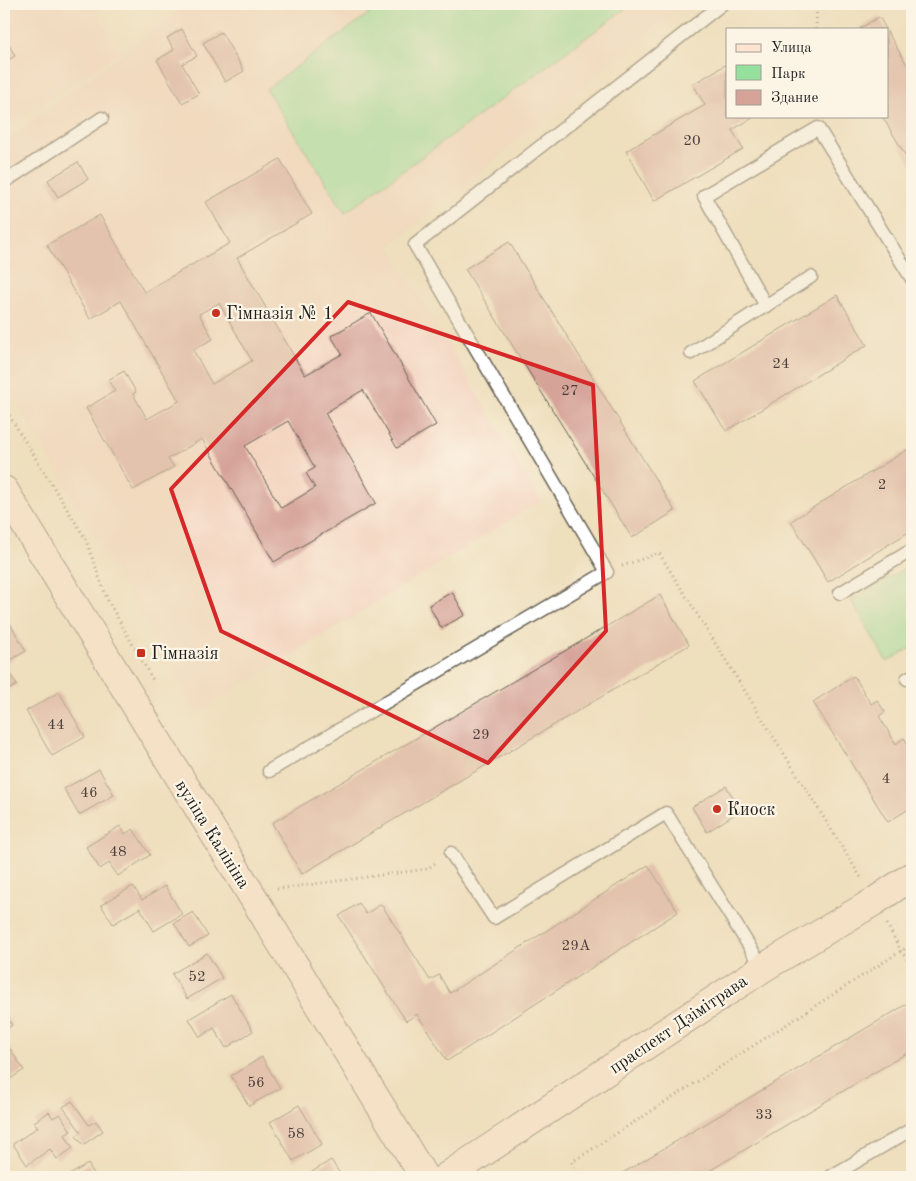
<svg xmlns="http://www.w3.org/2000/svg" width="916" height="1181" font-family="'Old Standard TT',serif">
  <rect width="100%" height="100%" fill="#fcf5e5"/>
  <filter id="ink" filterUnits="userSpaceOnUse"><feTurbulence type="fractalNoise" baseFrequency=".02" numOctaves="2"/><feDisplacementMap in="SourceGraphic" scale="10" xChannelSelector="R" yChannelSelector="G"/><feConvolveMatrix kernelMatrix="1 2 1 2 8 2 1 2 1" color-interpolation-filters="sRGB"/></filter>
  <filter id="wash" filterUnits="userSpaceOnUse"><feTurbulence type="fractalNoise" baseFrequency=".0096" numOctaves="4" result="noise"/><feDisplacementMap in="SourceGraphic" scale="20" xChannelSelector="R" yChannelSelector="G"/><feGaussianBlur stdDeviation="1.12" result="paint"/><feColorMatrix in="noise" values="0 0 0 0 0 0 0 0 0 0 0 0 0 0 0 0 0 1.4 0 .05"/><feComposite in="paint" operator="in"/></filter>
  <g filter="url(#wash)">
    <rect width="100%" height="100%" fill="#eedfbd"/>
    <g fill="#f3d4bf">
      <path d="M 4,4 L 91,4 L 120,52 L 4,128 Z"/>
      <path d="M 188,4 L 684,4 L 389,246 L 541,501 L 197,713 L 4,379 L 4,142 Z"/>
    </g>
    <g fill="#94e09c" stroke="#587e5c">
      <path d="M 382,4 L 632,4 L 345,213 L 266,89 Z"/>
      <path d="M 912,564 L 912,647 L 887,662 L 851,600 Z"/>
    </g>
    <g id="blocks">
      <g fill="#d6a399" fill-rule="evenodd">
        <path d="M 879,17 L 886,29 L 859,29 Z"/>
        <path d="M 182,29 L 197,56 L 182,64 L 199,94 L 182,103 L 157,60 L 174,50 L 167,38 Z"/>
        <path d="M 887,31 L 912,73 L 912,166 L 882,116 L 887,116 Z"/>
        <path d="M 221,32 L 244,71 L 225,82 L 203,43 Z"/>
        <path d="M 4,36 L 15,56 L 4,63 Z"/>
        <path d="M 727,64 L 727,116 L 756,116 L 732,130 L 743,149 L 654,201 L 626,151 L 705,105 L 693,84 Z"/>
        <path d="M 280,159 L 312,214 L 237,258 L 305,375 L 342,354 L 331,336 L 371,313 L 436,425 L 397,448 L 363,390 L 325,413 L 376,503 L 274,562 L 202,439 L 168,459 L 174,467 L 133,490 L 86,408 L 115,391 L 108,380 L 124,371 L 136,392 L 133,394 L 147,419 L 179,401 L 121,301 L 90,319 L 47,245 L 100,215 L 144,292 L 230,243 L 206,202 ZM 219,303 L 252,361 L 212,384 L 193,350 L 213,339 L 199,314 ZM 288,421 L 315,468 L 306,473 L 315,488 L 281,508 L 245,446 Z"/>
        <path d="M 78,162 L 88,179 L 58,197 L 48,180 Z"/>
        <path d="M 509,242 L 675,511 L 632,538 L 465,269 Z"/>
        <path d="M 837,295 L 867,345 L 726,431 L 695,381 Z"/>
        <path d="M 912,447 L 912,530 L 828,582 L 791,521 Z"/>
        <path d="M 452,592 L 465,615 L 441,628 L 429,605 Z"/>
        <path d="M 660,595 L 689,645 L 302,874 L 272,823 Z"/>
        <path d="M 9,622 L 26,651 L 4,664 L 17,685 L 4,692 L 4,625 Z"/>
        <path d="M 854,676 L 871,704 L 877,700 L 885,712 L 879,716 L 896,744 L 904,738 L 911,749 L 912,748 L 912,807 L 888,822 L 813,702 Z"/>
        <path d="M 59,692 L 85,737 L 52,756 L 26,711 Z"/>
        <path d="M 99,769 L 114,795 L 79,815 L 64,789 Z"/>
        <path d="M 726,786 L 741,810 L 707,832 L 692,807 Z"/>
        <path d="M 120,826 L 125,834 L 133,829 L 150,855 L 118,876 L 109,863 L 100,869 L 86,847 Z"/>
        <path d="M 648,865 L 678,912 L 447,1061 L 417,1014 L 406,1021 L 339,916 L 359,903 L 366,914 L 381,904 L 430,980 L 439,975 L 450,993 Z"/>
        <path d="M 133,886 L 142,900 L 165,886 L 182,914 L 154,931 L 140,908 L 113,924 L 101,905 Z"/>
        <path d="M 193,912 L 208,936 L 189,947 L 174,923 Z"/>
        <path d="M 207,953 L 222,978 L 187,999 L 172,974 Z"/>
        <path d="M 231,994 L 253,1031 L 226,1048 L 214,1028 L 200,1037 L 189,1019 Z"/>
        <path d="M 912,1001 L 912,1050 L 699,1177 L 616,1177 Z"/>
        <path d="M 4,1013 L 12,1025 L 4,1031 Z"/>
        <path d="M 4,1040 L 24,1070 L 4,1083 Z"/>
        <path d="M 262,1057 L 280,1088 L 249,1106 L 231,1076 Z"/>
        <path d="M 72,1101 L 89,1125 L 96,1121 L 103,1131 L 83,1145 L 76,1136 L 81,1132 L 63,1107 Z"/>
        <path d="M 299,1105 L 322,1144 L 293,1161 L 270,1122 Z"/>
        <path d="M 49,1112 L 53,1118 L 60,1114 L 71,1131 L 65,1135 L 73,1148 L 57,1159 L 50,1149 L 27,1165 L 13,1144 L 38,1127 L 34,1122 Z"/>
        <path d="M 331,1160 L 342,1177 L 308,1177 L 307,1175 Z"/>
        <path d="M 88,1164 L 96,1177 L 66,1177 Z"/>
      </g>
    </g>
  </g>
  <g filter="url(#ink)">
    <use href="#blocks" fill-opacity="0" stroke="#666054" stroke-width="1"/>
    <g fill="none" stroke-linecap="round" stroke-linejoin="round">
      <defs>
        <g id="lane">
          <path d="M 4,182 L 102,118"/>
          <path d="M 766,306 L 704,196 L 818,128 L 912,279"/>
          <path d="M 691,353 L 811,277"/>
          <path d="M 840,593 L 912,550"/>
          <path d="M 907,679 L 912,676"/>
          <path d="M 269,771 L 607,572 L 415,245 L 722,4"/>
          <path d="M 451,853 L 494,918 L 666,813 L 763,968"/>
          <path d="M 830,1177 L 912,1129"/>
        </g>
        <g id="secondary">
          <path d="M 4,490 L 424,1177"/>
          <path d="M 446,1177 L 763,968 L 875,901 L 912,876"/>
        </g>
      </defs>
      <use href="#lane" stroke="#666054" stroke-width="15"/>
      <use href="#secondary" stroke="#666054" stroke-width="30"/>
      <g stroke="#666054" stroke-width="3" stroke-dasharray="1 4" stroke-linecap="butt">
        <path d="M 816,29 L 817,4"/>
        <path d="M 4,407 L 85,538 L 108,601 L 154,682"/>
        <path d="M 622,566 L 659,553 L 862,879"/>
        <path d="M 277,889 L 427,869 L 437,862"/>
        <path d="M 887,924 L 901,951 L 912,966"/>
        <path d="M 578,1177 L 572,1162 L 912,944"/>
      </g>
      <use href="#lane" stroke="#fff" stroke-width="12"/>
      <use href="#secondary" stroke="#fde4d0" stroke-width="28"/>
    </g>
  </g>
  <path d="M0 0H916V1181H0ZM 348,302 L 593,385 L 606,631 L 488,763 L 221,631 L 171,489 Z" fill="#eedfbd" fill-opacity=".55" fill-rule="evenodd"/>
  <path fill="none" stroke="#d62828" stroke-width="4" stroke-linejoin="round" d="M 348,302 L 593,385 L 606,631 L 488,763 L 221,631 L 171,489 Z"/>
  <g fill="#c8321e" stroke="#fcf5e5" stroke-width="2">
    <circle cx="216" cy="313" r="5"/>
    <rect x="136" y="648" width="10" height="10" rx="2.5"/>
    <circle cx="717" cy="809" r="5"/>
  </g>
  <g text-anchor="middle" stroke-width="4.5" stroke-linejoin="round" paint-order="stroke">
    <g font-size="15" fill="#4a3e3b">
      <text x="692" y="145">20</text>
      <text x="781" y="368">24</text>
      <text x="570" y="395">27</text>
      <text x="882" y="489">2</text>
      <text x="56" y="729">44</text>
      <text x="481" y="739">29</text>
      <text x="886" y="783">4</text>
      <text x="89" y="797">46</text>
      <text x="118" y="856">48</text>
      <text x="576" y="950">29А</text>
      <text x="197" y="981">52</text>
      <text x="256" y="1087">56</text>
      <text x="764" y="1119">33</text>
      <text x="296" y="1138">58</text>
    </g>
    <g font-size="18" fill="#1c1c1c" stroke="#fcf5e5" text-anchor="start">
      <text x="226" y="319">Гімназія № 1</text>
      <text x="151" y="659">Гімназія</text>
      <text x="727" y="815">Киоск</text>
    </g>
    <g font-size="18" fill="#1c1c1c" stroke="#fcf5e5">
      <text transform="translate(213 834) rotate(58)" y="6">вуліца Калініна</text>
      <text transform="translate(678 1024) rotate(-34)" y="6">праспект Дзімітрава</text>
    </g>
  </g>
  <rect width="916" height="1181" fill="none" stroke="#fcf5e5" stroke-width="20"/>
  <rect x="726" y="28" width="162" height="90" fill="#fcf5e5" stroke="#a29e95"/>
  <rect x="736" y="44" width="25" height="8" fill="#fde4d0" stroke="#a29e95"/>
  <text x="771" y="52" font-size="15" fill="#1c1c1c">Улица</text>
  <rect x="736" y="65" width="25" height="15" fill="#94e09c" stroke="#a29e95"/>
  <text x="771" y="78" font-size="15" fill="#1c1c1c">Парк</text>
  <rect x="736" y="90" width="25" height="15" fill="#d6a399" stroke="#a29e95"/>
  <text x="771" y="102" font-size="15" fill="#1c1c1c">Здание</text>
</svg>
